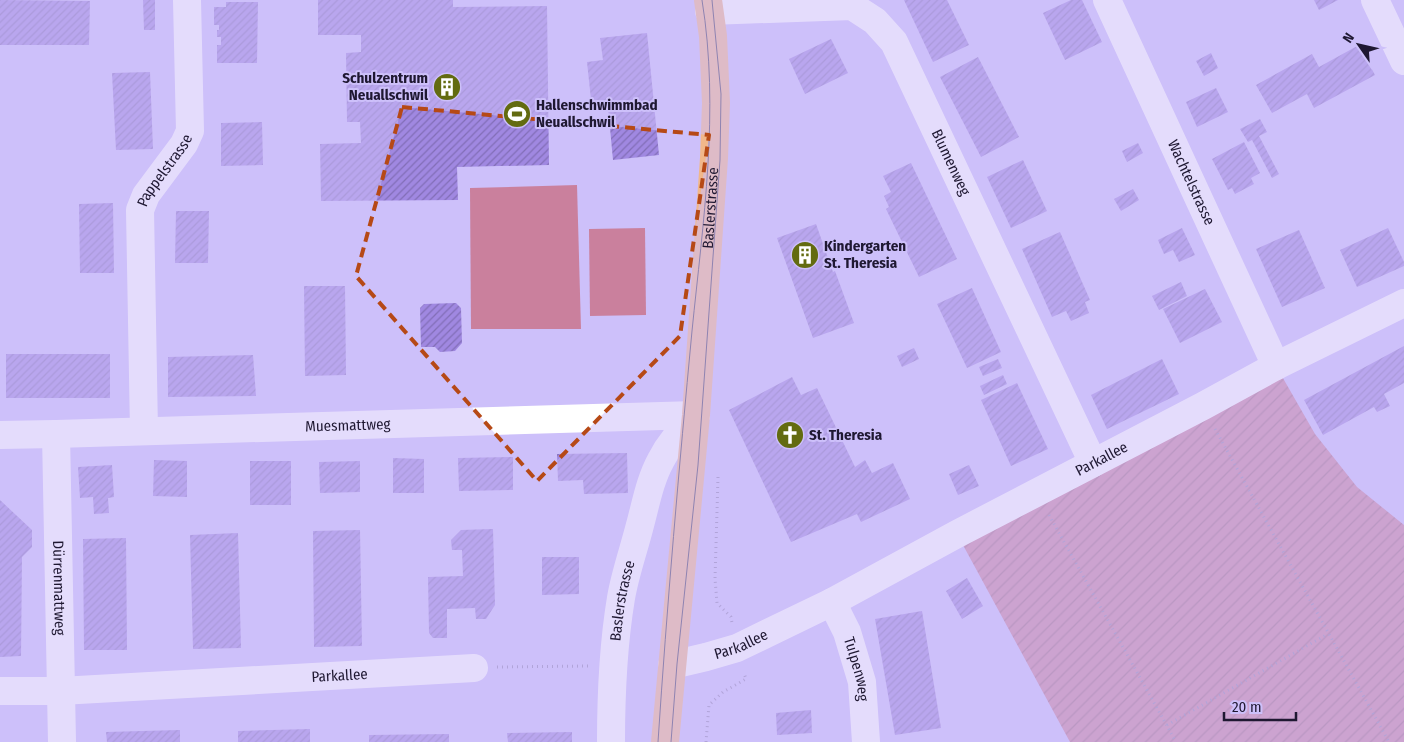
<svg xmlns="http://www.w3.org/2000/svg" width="1404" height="742" font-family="'Fira Sans Condensed',sans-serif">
  <defs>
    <pattern id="garden-furrows" width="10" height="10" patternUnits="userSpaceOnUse" patternTransform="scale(1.25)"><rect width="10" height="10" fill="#ca809d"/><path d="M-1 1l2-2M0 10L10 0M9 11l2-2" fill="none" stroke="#a36881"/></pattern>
    <pattern id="building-hatch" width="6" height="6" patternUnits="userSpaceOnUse" patternTransform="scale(1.25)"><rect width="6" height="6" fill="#a088e1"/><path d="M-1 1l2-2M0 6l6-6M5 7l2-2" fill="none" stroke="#826eb7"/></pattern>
  </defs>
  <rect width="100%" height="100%" fill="#cdc0fa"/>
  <g fill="#ca809d">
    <path d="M 577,185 L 581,329 L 471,329 L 470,188 Z"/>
    <path d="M 645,228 L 646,315 L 590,316 L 589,229 Z"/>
  </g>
  <path fill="url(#garden-furrows)" d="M 1276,366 L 1315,434 L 1357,487 L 1404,525 L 1404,742 L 1070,742 L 957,534 Z"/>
  <g fill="url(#building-hatch)">
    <path d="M 0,0 L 90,1 L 89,45 L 0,45 Z"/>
    <path d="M 143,0 L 155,0 L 155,30 L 144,30 Z"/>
    <path d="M 318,0 L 453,0 L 453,7 L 547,6 L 549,165 L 457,167 L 458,200 L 321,201 L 320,144 L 361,143 L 360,122 L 347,122 L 346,53 L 361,52 L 361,35 L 318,35 Z"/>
    <path d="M 904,0 L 947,0 L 969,45 L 933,62 Z"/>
    <path d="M 1071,0 L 1082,0 L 1102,42 L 1065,60 L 1043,13 Z"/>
    <path d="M 1314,0 L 1338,0 L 1319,10 Z"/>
    <path d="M 226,2 L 258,2 L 257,63 L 217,63 L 217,45 L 221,45 L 221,37 L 217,37 L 217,30 L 219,30 L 219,25 L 214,25 L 214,7 L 226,7 Z"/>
    <path d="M 647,33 L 659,155 L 613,160 L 608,107 L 592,109 L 587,62 L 603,60 L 600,38 Z"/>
    <path d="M 831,39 L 848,73 L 805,94 L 789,59 Z"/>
    <path d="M 1359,45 L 1375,75 L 1314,108 L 1307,94 L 1272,113 L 1256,85 L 1312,54 L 1319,67 Z"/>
    <path d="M 1211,53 L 1218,68 L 1204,76 L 1196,61 Z"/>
    <path d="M 978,57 L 1019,137 L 981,157 L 940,77 Z"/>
    <path d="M 150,72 L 153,149 L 116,150 L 112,73 Z"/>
    <path d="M 1216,88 L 1228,112 L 1197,127 L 1186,102 Z"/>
    <path d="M 1260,119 L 1267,132 L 1259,136 L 1279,174 L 1272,178 L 1252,140 L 1248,142 L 1240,129 Z"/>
    <path d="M 262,122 L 263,165 L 221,166 L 221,123 Z"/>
    <path d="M 1244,142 L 1260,173 L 1251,178 L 1254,184 L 1235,194 L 1232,188 L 1228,190 L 1212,159 Z"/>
    <path d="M 1138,143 L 1143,153 L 1127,162 L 1122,151 Z"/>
    <path d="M 1023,160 L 1047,211 L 1011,228 L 987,177 Z"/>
    <path d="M 911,163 L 957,259 L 919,277 L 886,209 L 889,207 L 884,196 L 891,192 L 883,176 Z"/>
    <path d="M 1133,189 L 1139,200 L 1121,211 L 1114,199 Z"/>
    <path d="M 113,203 L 114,273 L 80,273 L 79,204 Z"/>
    <path d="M 176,211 L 209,211 L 208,263 L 175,263 Z"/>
    <path d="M 816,224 L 833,272 L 835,271 L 854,323 L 813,338 L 777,238 Z"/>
    <path d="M 1182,228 L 1195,255 L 1179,262 L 1173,250 L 1164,254 L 1158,240 Z"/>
    <path d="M 1388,228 L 1404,262 L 1404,266 L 1357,287 L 1340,250 Z"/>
    <path d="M 1299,230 L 1325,288 L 1282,307 L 1256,249 Z"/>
    <path d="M 1060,232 L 1090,300 L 1085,302 L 1089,313 L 1071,321 L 1066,311 L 1052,317 L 1022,249 Z"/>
    <path d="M 1181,282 L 1187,296 L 1159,310 L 1152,296 Z"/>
    <path d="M 304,286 L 345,286 L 346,375 L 305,376 Z"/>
    <path d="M 972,288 L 1001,352 L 967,368 L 937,304 Z"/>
    <path d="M 1205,289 L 1222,322 L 1180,343 L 1163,309 Z"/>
    <path d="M 456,303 L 461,308 L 462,343 L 455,351 L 440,352 L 435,347 L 421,347 L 420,308 L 424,304 Z"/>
    <path d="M 1404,346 L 1404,383 L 1384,394 L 1390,406 L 1377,412 L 1374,407 L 1323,435 L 1304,400 Z"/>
    <path d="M 914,348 L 919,359 L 902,367 L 897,356 Z"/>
    <rect x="6" y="354" width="104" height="44"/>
    <path d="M 253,355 L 256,396 L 168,397 L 168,357 Z"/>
    <path d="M 998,359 L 1002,368 L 983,376 L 979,367 Z"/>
    <path d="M 1162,359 L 1179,394 L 1107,429 L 1091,395 Z"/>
    <path d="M 1003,375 L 1007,384 L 984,395 L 980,386 Z"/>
    <path d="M 792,377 L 801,395 L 817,388 L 855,467 L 865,460 L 872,473 L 893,463 L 910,499 L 861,522 L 857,514 L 791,542 L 729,410 Z"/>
    <path d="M 1017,383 L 1048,449 L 1011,466 L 981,400 Z"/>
    <path d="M 627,453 L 628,493 L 584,494 L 583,480 L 558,481 L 557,454 Z"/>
    <path d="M 513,457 L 513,490 L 459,491 L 458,458 Z"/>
    <path d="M 393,458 L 424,459 L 424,493 L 393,493 Z"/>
    <path d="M 154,460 L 187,461 L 187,497 L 153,496 Z"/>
    <rect x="250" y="461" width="41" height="44"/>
    <path d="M 360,461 L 360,492 L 320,493 L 319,462 Z"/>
    <path d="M 112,465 L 114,497 L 108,498 L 109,513 L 94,514 L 93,497 L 80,498 L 78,467 Z"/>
    <path d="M 969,465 L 979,486 L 958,495 L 949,474 Z"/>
    <path d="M 0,500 L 32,530 L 32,547 L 22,557 L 21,656 L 0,657 Z"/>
    <path d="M 493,529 L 495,605 L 486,619 L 476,619 L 475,608 L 447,609 L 447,638 L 433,638 L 429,633 L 428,577 L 463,576 L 462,550 L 452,550 L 451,540 L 461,530 Z"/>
    <path d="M 360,530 L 362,646 L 314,647 L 313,531 Z"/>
    <path d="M 238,533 L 241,648 L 193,649 L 190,535 Z"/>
    <path d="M 126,538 L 127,650 L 84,650 L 83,539 Z"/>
    <path d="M 542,557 L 579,557 L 579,594 L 542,595 Z"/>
    <path d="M 967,578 L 983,606 L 962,619 L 946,591 Z"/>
    <path d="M 922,611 L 941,728 L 895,735 L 875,619 Z"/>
    <path d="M 811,710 L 812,733 L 777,735 L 776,713 Z"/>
    <path d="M 310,729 L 310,742 L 238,742 L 238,731 Z"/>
    <path d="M 180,730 L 180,742 L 107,742 L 106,732 Z"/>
    <path d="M 572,732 L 572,742 L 508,742 L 507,733 Z"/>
    <path d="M 449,734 L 449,742 L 369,742 L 369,735 Z"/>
  </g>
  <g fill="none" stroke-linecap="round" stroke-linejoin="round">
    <g stroke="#8e84b2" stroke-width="3" stroke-dasharray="1 4" stroke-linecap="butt">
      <path d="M 1215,429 L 1389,742"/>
      <path d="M 718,477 L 715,579 L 717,603 L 731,617 L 732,623"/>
      <path d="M 1049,515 L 1176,742"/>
      <path d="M 497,667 L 589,666"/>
      <path d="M 1167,725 L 1328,634"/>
      <path d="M 706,742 L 709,705 L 723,692 L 746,679 L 744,673"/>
    </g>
    <g stroke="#fff" stroke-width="28">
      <path id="s1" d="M 1107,0 L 1276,366"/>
      <path d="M 1375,0 L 1404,61"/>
      <path id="s2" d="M 709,11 L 852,6 L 875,21 L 894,42 L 1093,463"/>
      <path id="s3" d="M 144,431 L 140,210 L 146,195 L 184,144 L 190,131 L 187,0"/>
      <path id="s4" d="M 56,434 L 62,742"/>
      <path id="s5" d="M 0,435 L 56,434 L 696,415"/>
      <path id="s6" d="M 832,602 L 847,632 L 862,682 L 866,742"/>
      <path id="s7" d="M 672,665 L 706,657 L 737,648 L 832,602 L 957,534 L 1203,406 L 1276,366 L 1404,303"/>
      <path id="s8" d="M 0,691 L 60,691 L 474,668"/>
      <path id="s9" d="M 611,742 C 611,694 613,646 621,598 C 625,574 634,549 640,525 C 646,503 650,480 661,460 C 670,442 682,430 696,415"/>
    </g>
    <path stroke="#f1b78a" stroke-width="28" id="s10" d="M 665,742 L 696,415 L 714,158 L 716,103 L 713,36 L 708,0"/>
    <g stroke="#423a5a" stroke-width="1">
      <path d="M 658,742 C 667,605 679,468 692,331 C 703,222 720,110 702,0"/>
      <path d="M 671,742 L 677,664 L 698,465 L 720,160 L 721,94 L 712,0"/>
    </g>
  </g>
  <path d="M0 0H1404V742H0ZM 402,107 L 709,135 L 680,336 L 537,481 L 356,276 Z" fill="#cdc0fa" fill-opacity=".55" fill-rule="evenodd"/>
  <path fill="none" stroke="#b64916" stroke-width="4" stroke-dasharray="10 6" stroke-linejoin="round" d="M 402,107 L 709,135 L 680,336 L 537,481 L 356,276 Z"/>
  <defs>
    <symbol id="building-disc" viewBox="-11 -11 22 22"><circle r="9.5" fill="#636b10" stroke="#cdc0fa"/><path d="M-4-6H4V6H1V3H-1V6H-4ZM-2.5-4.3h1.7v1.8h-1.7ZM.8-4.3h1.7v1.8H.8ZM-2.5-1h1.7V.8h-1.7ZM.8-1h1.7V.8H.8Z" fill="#fff"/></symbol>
    <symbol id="stadium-disc" viewBox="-11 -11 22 22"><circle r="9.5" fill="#636b10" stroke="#cdc0fa"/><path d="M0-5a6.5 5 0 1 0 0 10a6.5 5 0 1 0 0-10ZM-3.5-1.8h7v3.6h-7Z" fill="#fff"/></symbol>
    <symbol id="church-disc" viewBox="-11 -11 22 22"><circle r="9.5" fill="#636b10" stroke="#cdc0fa"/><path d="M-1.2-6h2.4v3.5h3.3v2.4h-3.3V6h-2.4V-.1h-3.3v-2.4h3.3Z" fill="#fff"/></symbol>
  </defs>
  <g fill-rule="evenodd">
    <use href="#building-disc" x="431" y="71" width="32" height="32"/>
    <use href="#stadium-disc" x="501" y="98" width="32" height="32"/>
    <use href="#building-disc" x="789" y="239" width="32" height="32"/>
    <use href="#church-disc" x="774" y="419" width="32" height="32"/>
  </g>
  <g text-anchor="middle" stroke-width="4" stroke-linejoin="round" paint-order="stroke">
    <g font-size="15" font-weight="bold" fill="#1f1832" stroke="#cdc0fa" text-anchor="start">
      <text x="428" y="83" text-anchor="end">Schulzentrum<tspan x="428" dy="17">Neuallschwil</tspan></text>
      <text x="536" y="110">Hallenschwimmbad<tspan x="536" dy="17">Neuallschwil</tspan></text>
      <text x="824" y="251">Kindergarten<tspan x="824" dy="17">St. Theresia</tspan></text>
      <text x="809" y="440">St. Theresia</text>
    </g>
    <g font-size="15" fill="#1f1832" stroke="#cdc0fa">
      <text dy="5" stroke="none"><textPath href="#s2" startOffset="332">Blumenweg</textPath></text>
      <text dy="5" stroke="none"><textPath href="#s3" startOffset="268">Pappelstrasse</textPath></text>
      <text dy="5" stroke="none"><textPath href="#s1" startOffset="201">Wachtelstrasse</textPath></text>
      <text dy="5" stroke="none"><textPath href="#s10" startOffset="536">Baslerstrasse</textPath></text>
      <text dy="5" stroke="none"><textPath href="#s5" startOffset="348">Muesmattweg</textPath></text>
      <text dy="5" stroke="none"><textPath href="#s7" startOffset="478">Parkallee</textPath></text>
      <text dy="5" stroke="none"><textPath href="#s4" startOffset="154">Dürrenmattweg</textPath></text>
      <text dy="5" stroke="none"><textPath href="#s9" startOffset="142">Baslerstrasse</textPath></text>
      <text dy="5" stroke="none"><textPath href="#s7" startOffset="72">Parkallee</textPath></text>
      <text dy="5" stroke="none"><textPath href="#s6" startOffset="72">Tulpenweg</textPath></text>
      <text dy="5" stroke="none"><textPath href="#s8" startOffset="340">Parkallee</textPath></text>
    </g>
  </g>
  <g transform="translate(1359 45) rotate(304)" stroke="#cdc0fa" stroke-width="4" paint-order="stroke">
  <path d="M0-4L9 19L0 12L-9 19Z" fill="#1f1832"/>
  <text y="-8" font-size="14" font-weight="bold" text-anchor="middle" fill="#1f1832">N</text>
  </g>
  <path d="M1224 712v8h72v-8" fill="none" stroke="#1f1832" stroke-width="2.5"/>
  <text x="1232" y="712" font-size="15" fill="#1f1832" stroke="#cdc0fa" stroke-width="4" paint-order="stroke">20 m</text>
</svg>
